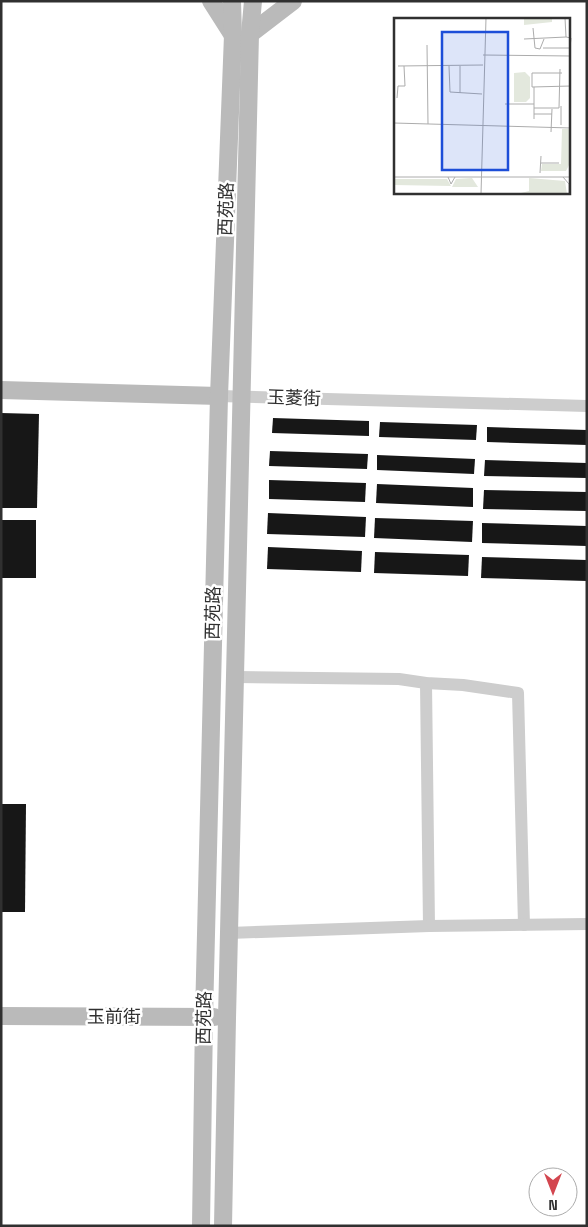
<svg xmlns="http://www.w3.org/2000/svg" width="588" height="1227" font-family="'Space Grotesk','Noto Sans SC',sans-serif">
  <rect width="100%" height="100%" fill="#fff"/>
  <g fill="#171717">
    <path d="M 1,413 L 39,414 L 37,508 L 1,508 Z"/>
    <path d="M 273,418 L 369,421 L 369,436 L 272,433 Z"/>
    <path d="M 380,422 L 477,425 L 476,440 L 379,437 Z"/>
    <path d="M 487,427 L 587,430 L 587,445 L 487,442 Z"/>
    <path d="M 270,451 L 368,454 L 367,469 L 269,466 Z"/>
    <path d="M 377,455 L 475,459 L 474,474 L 377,470 Z"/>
    <path d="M 485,460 L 587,463 L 587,478 L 484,476 Z"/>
    <path d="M 269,480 L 366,483 L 365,502 L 269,499 Z"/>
    <path d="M 377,484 L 473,488 L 473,507 L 376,503 Z"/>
    <path d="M 484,490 L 587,492 L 587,511 L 483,509 Z"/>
    <path d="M 268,513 L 366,517 L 365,537 L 267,534 Z"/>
    <path d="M 375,518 L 473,521 L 472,542 L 374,538 Z"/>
    <rect x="1" y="520" width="35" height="58"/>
    <path d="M 482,523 L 587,526 L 587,546 L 482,543 Z"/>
    <path d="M 268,547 L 362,551 L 361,572 L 267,569 Z"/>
    <path d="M 375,552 L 469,555 L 468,576 L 374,573 Z"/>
    <path d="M 482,557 L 587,560 L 587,581 L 481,578 Z"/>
    <path d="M 1,804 L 26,804 L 25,912 L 1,912 Z"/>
  </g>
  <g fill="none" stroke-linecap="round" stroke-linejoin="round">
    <g stroke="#cdcdcd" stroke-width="12">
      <path d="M 219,396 L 587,406"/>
      <path d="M 235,677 L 399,679 L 426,683 L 463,685 L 518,693 L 524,925"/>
      <path d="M 426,683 L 429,926"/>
      <path d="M 229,933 L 429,926 L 587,924"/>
    </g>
    <g stroke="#bababa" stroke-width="18">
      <path d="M 211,1 L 232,34"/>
      <path d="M 250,34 L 293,1"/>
      <path d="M 1,390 L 219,396"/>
      <path d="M 1,1016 L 214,1017"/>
      <path d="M 201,1226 L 204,1017 L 219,396 L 233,35 L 232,1"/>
      <path d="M 223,1226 L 227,1018 L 250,34 L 253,1"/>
    </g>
  </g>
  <g text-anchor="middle" stroke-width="5" stroke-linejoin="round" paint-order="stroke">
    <g font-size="18" fill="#303030" stroke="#fff">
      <text transform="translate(226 209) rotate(-88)" y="6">西苑路</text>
      <text transform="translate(294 398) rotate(2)" y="6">玉菱街</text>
      <text transform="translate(213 613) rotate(-89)" y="6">西苑路</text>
      <text x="114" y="1023">玉前街</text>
      <text transform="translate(204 1018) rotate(-89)" y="6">西苑路</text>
    </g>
  </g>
  <g transform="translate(394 18)">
    <rect width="176" height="176" fill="#fff"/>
    <path d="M 130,0 L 158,0 L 158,4 L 130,7 ZM 131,54 L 136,59 L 136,80 L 132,84 L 120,84 L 120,55 ZM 168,111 L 176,111 L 175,147 L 172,153 L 147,153 L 148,146 L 167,146 ZM 78,160 L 84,169 L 58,169 L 62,161 ZM 135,160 L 171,163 L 173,176 L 123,176 L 135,173 ZM 0,161 L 53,161 L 57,168 L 0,167 Z" fill="#e3e8dd"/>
    <path fill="none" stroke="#acacac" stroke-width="1" d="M 139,10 L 141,30 L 146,31 L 150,21M 130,21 L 172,19 L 171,0M 33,27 L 34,106M 149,30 L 176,30 L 177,20 L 172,19M 89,37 L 177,38M 4,48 L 89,47M 55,48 L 56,74 L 88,76M 66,48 L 66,75M 168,55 L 138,55 L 138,69 L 177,68M 3,80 L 4,68 L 11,68 L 10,48M 111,86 L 140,86M 140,90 L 165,90 L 166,51M 140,96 L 158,96M 140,101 L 140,69M 0,105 L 177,110M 167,107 L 167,88M 157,114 L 158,91M 147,145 L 165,145M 146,155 L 147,138M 0,159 L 177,159M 54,159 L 57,166 L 61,159M 169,159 L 175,166 L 175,176M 87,176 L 92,0"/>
    <path fill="#1d4ed8" fill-opacity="0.15" stroke="#1d4ed8" stroke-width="2.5" d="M 48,14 L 114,14 L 114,152 L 48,152 Z"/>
    <rect width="176" height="176" fill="none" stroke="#303030" stroke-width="2.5"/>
  </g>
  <rect width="588" height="1227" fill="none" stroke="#303030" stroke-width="5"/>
  <g transform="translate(553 1192) rotate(180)"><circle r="24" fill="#ffffff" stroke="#acacac"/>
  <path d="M0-4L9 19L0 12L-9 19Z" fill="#d3464f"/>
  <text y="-8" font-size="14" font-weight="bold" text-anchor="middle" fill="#303030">N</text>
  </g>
</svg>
